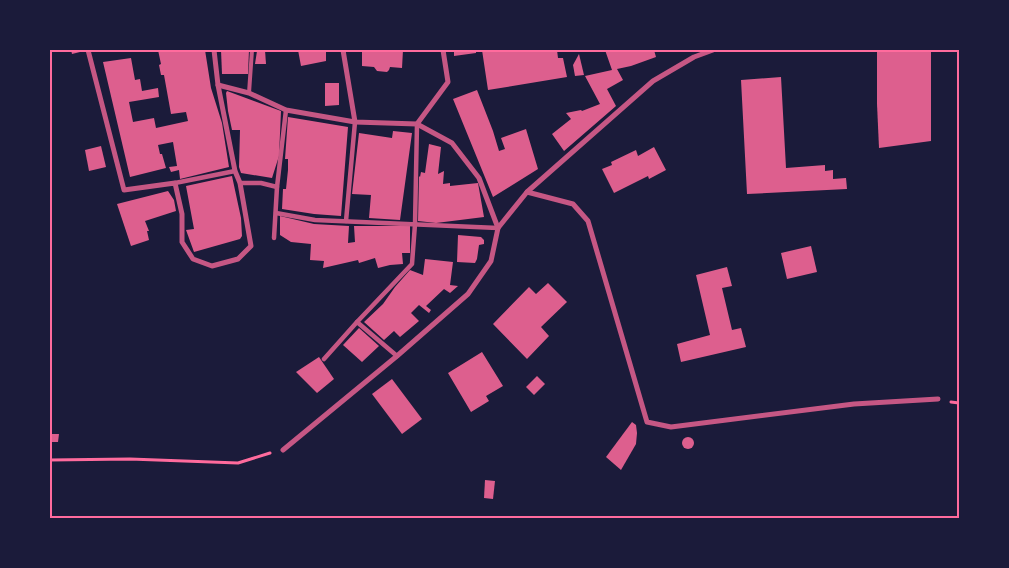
<svg xmlns="http://www.w3.org/2000/svg" width="1009" height="568" font-family="'Varela Round',sans-serif">
  <rect width="100%" height="100%" fill="#1b1b3a"/>
  <g fill="#dd5f8e">
    <path d="M 71,50 L 80,50 L 80,52 L 72,54 Z"/>
    <path d="M 158,50 L 205,50 L 211,88 L 222,123 L 229,167 L 180,179 L 179,170 L 171,172 L 169,167 L 177,166 L 173,142 L 158,145 L 160,154 L 162,154 L 166,168 L 130,177 L 103,62 L 131,58 L 135,80 L 140,79 L 142,91 L 158,88 L 159,97 L 129,102 L 133,122 L 154,118 L 156,128 L 188,121 L 186,112 L 171,114 L 164,75 L 161,75 L 159,65 L 161,64 Z"/>
    <path d="M 221,50 L 249,50 L 248,74 L 222,74 Z"/>
    <path d="M 265,50 L 266,64 L 255,64 L 257,51 Z"/>
    <path d="M 298,50 L 326,50 L 326,61 L 301,66 Z"/>
    <path d="M 362,50 L 403,50 L 402,68 L 390,67 L 389,70 L 387,72 L 377,71 L 374,67 L 362,66 Z"/>
    <path d="M 454,50 L 476,50 L 476,53 L 454,56 Z"/>
    <path d="M 482,50 L 557,50 L 558,58 L 563,58 L 567,77 L 488,90 Z"/>
    <path d="M 605,50 L 654,50 L 656,57 L 631,66 L 617,69 L 623,80 L 607,89 L 616,106 L 564,151 L 552,134 L 571,119 L 566,113 L 581,110 L 582,111 L 600,104 L 585,76 L 612,70 Z"/>
    <path d="M 877,50 L 931,50 L 931,141 L 879,148 L 877,104 Z"/>
    <path d="M 579,54 L 584,75 L 575,76 L 573,65 Z"/>
    <path d="M 781,77 L 786,168 L 825,165 L 825,171 L 833,170 L 833,179 L 846,178 L 847,189 L 747,194 L 741,80 Z"/>
    <path d="M 325,83 L 339,83 L 339,105 L 325,106 Z"/>
    <path d="M 477,90 L 493,131 L 499,151 L 505,149 L 501,138 L 526,129 L 538,169 L 493,197 L 453,99 Z"/>
    <path d="M 227,91 L 281,111 L 279,156 L 272,178 L 241,173 L 239,167 L 240,130 L 232,130 L 228,111 L 226,93 Z"/>
    <path d="M 288,117 L 348,127 L 341,216 L 314,214 L 282,209 L 283,189 L 286,189 L 288,170 L 288,159 L 285,159 Z"/>
    <path d="M 393,131 L 412,133 L 400,220 L 369,218 L 371,195 L 352,194 L 359,133 L 392,138 Z"/>
    <path d="M 429,144 L 441,147 L 438,174 L 444,171 L 443,184 L 450,183 L 450,186 L 478,183 L 484,217 L 436,223 L 418,221 L 419,176 L 420,177 L 421,172 L 425,173 Z"/>
    <path d="M 101,146 L 106,167 L 89,171 L 85,150 Z"/>
    <path d="M 654,147 L 666,170 L 649,179 L 648,176 L 614,193 L 602,169 L 612,165 L 611,162 L 636,150 L 638,156 Z"/>
    <path d="M 232,176 L 241,218 L 242,236 L 240,239 L 194,252 L 186,230 L 194,229 L 186,186 Z"/>
    <path d="M 168,191 L 174,200 L 176,211 L 145,221 L 149,231 L 147,231 L 149,240 L 131,246 L 117,204 Z"/>
    <path d="M 280,216 L 314,224 L 349,226 L 348,243 L 355,242 L 354,226 L 410,226 L 410,253 L 402,253 L 403,264 L 390,265 L 378,268 L 375,258 L 359,263 L 358,260 L 323,268 L 324,261 L 310,260 L 311,244 L 291,242 L 280,235 Z"/>
    <path d="M 458,235 L 481,237 L 484,240 L 484,244 L 479,245 L 477,259 L 475,263 L 457,262 Z"/>
    <path d="M 811,246 L 817,272 L 787,279 L 781,253 Z"/>
    <path d="M 425,259 L 453,262 L 450,285 L 458,286 L 450,293 L 444,289 L 426,306 L 431,310 L 429,313 L 419,305 L 411,313 L 419,321 L 400,337 L 394,331 L 384,340 L 364,322 L 383,304 L 395,287 L 410,270 L 423,275 Z"/>
    <path d="M 727,267 L 732,286 L 722,288 L 732,330 L 741,328 L 746,347 L 681,362 L 677,344 L 710,335 L 696,275 Z"/>
    <path d="M 548,283 L 567,302 L 541,327 L 549,336 L 527,359 L 493,324 L 529,287 L 536,294 Z"/>
    <path d="M 359,328 L 379,346 L 362,362 L 343,345 Z"/>
    <path d="M 482,352 L 503,386 L 486,396 L 489,401 L 471,412 L 448,373 Z"/>
    <path d="M 319,357 L 334,379 L 317,393 L 296,372 Z"/>
    <path d="M 537,376 L 545,384 L 534,395 L 526,387 Z"/>
    <path d="M 392,379 L 422,419 L 402,434 L 372,394 Z"/>
    <path d="M 632,422 L 636,425 L 637,433 L 636,444 L 621,470 L 606,457 Z"/>
    <path d="M 51,434 L 59,434 L 58,442 L 50,442 Z"/>
    <circle cx="688" cy="443" r="6"/>
    <path d="M 485,480 L 495,481 L 493,499 L 484,498 Z"/>
  </g>
  <g fill="none" stroke-linecap="round" stroke-linejoin="round">
    <g stroke="#ff6b9d" stroke-width="3">
      <path d="M 951,402 L 959,403"/>
      <path d="M 50,460 L 130,459 L 238,463 L 270,453"/>
    </g>
    <path stroke="#c65784" stroke-width="4" d="M 249,93 L 252,50"/>
    <g stroke="#c65784" stroke-width="4.5">
      <path d="M 175,183 L 235,171"/>
      <path d="M 240,183 L 261,183 L 277,187"/>
      <path d="M 276,213 L 315,220 L 498,228"/>
      <path d="M 346,221 L 355,122"/>
      <path d="M 274,238 L 277,187 L 286,110"/>
      <path d="M 357,322 L 397,356"/>
      <path d="M 324,359 L 357,322 L 412,264 L 415,224 L 417,124"/>
    </g>
    <g stroke="#c65784" stroke-width="5">
      <path d="M 88,50 L 124,190 L 175,183 L 182,214 L 182,242 L 193,259 L 212,266 L 238,259 L 251,246 L 240,183 L 235,171 L 218,85 L 214,50"/>
      <path d="M 343,50 L 355,122"/>
      <path d="M 218,85 L 249,93 L 286,110 L 355,122 L 417,124 L 452,143 L 479,178 L 498,228"/>
      <path d="M 417,124 L 448,82 L 443,50"/>
      <path d="M 527,192 L 573,204 L 588,221 L 647,422 L 671,427 L 854,404 L 938,399"/>
      <path d="M 283,450 L 397,356 L 468,294 L 491,261 L 498,228 L 527,192 L 653,81 L 694,57 L 713,50"/>
    </g>
  </g>
  <rect width="1009" height="568" fill="none" stroke="#1b1b3a" stroke-width="102"/>
  <rect x="51" y="51" width="907" height="466" fill="none" stroke="#ff6b9d" stroke-width="2"/>
</svg>
